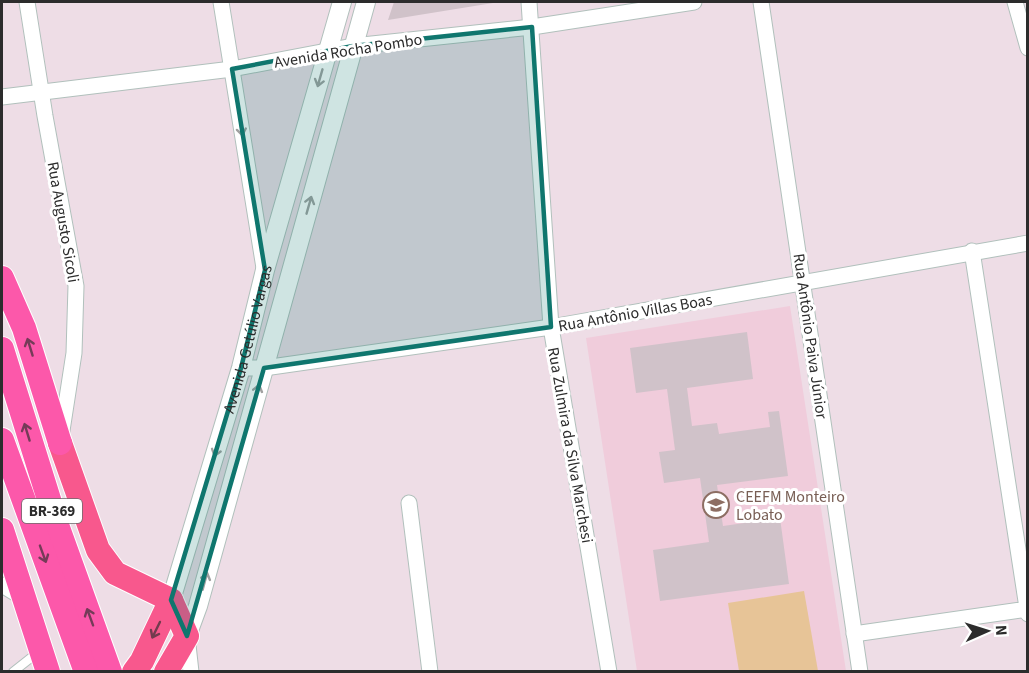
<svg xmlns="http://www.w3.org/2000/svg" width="1029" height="673" font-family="'Source Sans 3',sans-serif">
  <rect width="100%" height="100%" fill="#eedde6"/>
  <path fill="#f0ccdb" d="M 790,306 L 846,671 L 637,671 L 586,338 Z"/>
  <path fill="#e7c497" d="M 804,591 L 818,671 L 739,671 L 728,603 Z"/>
  <g fill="#d0c2c9">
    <path d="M 394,2 L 493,2 L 493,3 L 388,20 Z"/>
    <path d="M 747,332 L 753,379 L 687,388 L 692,426 L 717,423 L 719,434 L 770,427 L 768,412 L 779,411 L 788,476 L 717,485 L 723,526 L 780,518 L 789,584 L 660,601 L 653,550 L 709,542 L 700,478 L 664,483 L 659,452 L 675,450 L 667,389 L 636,393 L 630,348 Z"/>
  </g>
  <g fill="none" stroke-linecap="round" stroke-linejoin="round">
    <defs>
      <path id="service" d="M 13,672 L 37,653"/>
      <g id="minor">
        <path d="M 27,2 L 45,116 L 76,286 L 74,353 L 61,437"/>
        <path d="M 221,2 L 264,268"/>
        <path d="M 529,2 L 551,327 L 609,672"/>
        <path d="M 761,2 L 860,672"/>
        <path d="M 1015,2 L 1028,48"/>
        <path d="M 2,97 L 232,69 L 353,46 L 532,27 L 694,2"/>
        <path d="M 972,251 L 1028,614"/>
        <path d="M 241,368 L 264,368 L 551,327 L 1028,243"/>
        <path d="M 409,503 L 430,672"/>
        <path d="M 2,585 L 25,599"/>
        <path d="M 854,634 L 1028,609"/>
        <path d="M 187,636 L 191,672"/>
      </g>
      <g id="tertiary">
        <path id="s1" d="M 171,600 L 241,368 L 265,270 L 342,2"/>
        <path d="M 187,636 L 198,606 L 366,2"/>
      </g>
      <g id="primary">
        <path d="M 60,443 L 98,550 L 115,573 L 171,600 L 187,636 L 166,672"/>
        <path d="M 134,672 L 142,661 L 171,600"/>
      </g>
      <g id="trunk">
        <path d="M 2,278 L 24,328 L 60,443"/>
        <path d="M 2,349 L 57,525 L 110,672"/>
        <path d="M 2,440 L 86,672"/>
        <path d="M 2,530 L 48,672"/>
      </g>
    </defs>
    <use href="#service" stroke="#b1c0bc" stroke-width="10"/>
    <use href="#minor" stroke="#b1c0bc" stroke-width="17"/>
    <use href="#tertiary" stroke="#b1c0bc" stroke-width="20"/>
    <use href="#primary" stroke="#fff" stroke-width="26"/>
    <use href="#trunk" stroke="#fff" stroke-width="26"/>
    <use href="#service" stroke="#fff" stroke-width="8"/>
    <use href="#minor" stroke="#fff" stroke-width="15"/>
    <use href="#tertiary" stroke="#fff" stroke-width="18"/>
    <use href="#primary" stroke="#f8588d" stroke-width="24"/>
    <use href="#trunk" stroke="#fc58aa" stroke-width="24"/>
  </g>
  <defs><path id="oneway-shaft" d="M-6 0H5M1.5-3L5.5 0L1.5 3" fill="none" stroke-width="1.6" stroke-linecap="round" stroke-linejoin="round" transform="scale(1.5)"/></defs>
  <g stroke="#a0a0a0">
    <use href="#oneway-shaft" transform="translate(320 78) rotate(106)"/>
    <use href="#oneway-shaft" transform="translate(241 127) rotate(81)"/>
    <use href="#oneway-shaft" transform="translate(309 205) rotate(-74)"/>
    <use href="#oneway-shaft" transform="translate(257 393) rotate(-75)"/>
    <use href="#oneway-shaft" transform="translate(217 448) rotate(107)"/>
    <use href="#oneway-shaft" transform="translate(205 581) rotate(-75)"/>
  </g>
  <g stroke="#753b58">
    <use href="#oneway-shaft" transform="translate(30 347) rotate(-107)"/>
    <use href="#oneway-shaft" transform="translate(27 432) rotate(-107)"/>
    <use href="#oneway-shaft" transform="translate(43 554) rotate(70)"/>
    <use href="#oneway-shaft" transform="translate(90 617) rotate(-110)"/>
  </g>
  <use stroke="#733b4e" href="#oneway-shaft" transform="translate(156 630) rotate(116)"/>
  <path fill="#0f766e" fill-opacity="0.2" stroke="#0f766e" stroke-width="4.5" stroke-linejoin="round" d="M 532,27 L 551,327 L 264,368 L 187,636 L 171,600 L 241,368 L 265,270 L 232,69 L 353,46 Z"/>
  <defs>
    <symbol id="school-ring" viewBox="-11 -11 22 22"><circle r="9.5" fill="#fff" stroke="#8d6e63" stroke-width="1.5"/><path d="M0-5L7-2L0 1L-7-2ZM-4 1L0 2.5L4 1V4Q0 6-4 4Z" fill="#8d6e63"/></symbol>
  </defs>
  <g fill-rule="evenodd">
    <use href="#school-ring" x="701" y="490" width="30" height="30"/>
  </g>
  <g text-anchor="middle" stroke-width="6" stroke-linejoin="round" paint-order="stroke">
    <rect fill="#fff" stroke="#6b6b6b" stroke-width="1.5" x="22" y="499" width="60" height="24" rx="4.5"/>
    <g font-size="15" font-weight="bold" fill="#2c2c2c">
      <text x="52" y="516">BR-369</text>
    </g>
    <g font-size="16" fill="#2c2c2c" stroke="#fff">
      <text transform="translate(348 50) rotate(-9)" y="6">Avenida Rocha Pombo</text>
      <text transform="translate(64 222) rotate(80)" y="6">Rua Augusto Sicoli</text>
      <text transform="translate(635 312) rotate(-10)" y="6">Rua Antônio Villas Boas</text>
      <text transform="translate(811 336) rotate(82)" y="6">Rua Antônio Paiva Júnior</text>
      <text dy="6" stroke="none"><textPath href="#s1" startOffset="272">Avenida Getúlio Vargas</textPath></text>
      <text transform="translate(571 445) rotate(80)" y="6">Rua Zulmira da Silva Marchesi</text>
    </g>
    <g font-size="16" fill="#785e54" stroke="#fff" text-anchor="start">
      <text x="736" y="502">CEEFM Monteiro<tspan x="736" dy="18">Lobato</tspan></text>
    </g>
  </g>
  <rect width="1029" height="673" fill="none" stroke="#2c2c2c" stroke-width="6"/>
  <g transform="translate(987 631) rotate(87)" stroke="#ffffff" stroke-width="4.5" paint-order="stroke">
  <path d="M0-4.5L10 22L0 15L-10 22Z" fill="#2c2c2c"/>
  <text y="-9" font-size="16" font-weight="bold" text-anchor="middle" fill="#2c2c2c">N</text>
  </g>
</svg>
